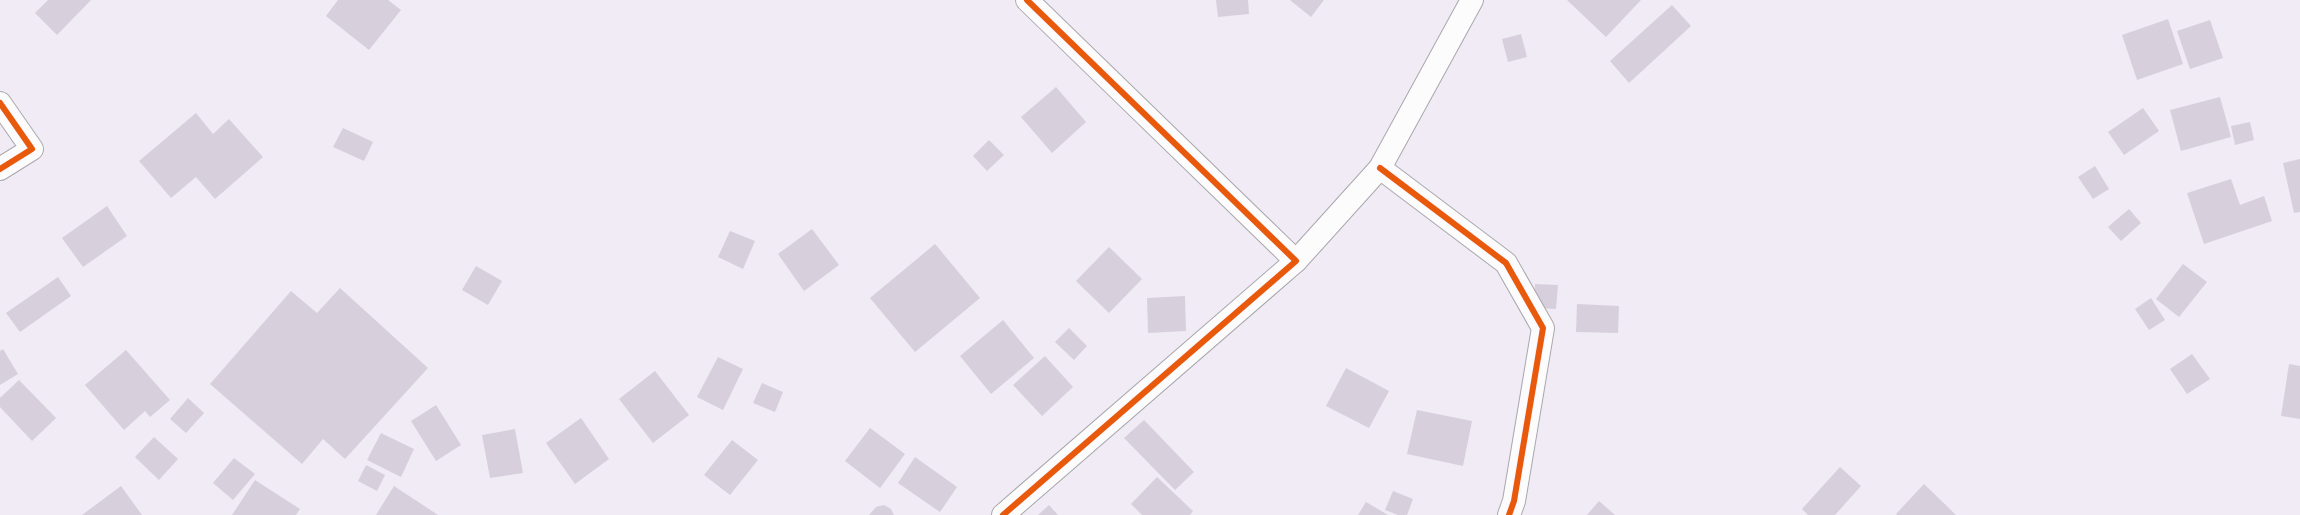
<svg xmlns="http://www.w3.org/2000/svg" width="2300" height="515" font-family="Spectral,serif">
  <rect width="100%" height="100%" fill="#f0ebf4"/>
  <g fill="#d7d0dc">
    <path d="M 48,0 L 91,0 L 57,35 L 35,13 Z"/>
    <path d="M 338,0 L 388,0 L 401,10 L 369,50 L 326,16 Z"/>
    <path d="M 1216,0 L 1248,0 L 1249,14 L 1218,17 Z"/>
    <path d="M 1290,0 L 1324,0 L 1311,17 Z"/>
    <path d="M 1567,0 L 1641,0 L 1606,37 Z"/>
    <path d="M 1672,5 L 1691,26 L 1629,83 L 1610,61 Z"/>
    <path d="M 2168,19 L 2183,64 L 2137,80 L 2122,35 Z"/>
    <path d="M 2210,20 L 2223,58 L 2190,69 L 2177,31 Z"/>
    <path d="M 1521,34 L 1527,57 L 1508,62 L 1502,39 Z"/>
    <path d="M 1056,87 L 1086,122 L 1052,153 L 1021,117 Z"/>
    <path d="M 2220,97 L 2231,137 L 2181,151 L 2170,110 Z"/>
    <path d="M 2143,108 L 2159,131 L 2124,155 L 2108,132 Z"/>
    <path d="M 196,113 L 213,134 L 229,119 L 263,157 L 215,199 L 196,177 L 171,198 L 139,161 Z"/>
    <path d="M 2250,122 L 2254,140 L 2235,145 L 2231,126 Z"/>
    <path d="M 343,128 L 373,142 L 364,161 L 333,147 Z"/>
    <path d="M 989,140 L 1004,155 L 987,171 L 973,156 Z"/>
    <path d="M 2300,159 L 2300,212 L 2294,213 L 2283,163 Z"/>
    <path d="M 2095,166 L 2109,189 L 2093,199 L 2078,177 Z"/>
    <path d="M 2231,179 L 2240,205 L 2264,196 L 2272,221 L 2204,244 L 2187,193 Z"/>
    <path d="M 107,206 L 127,236 L 83,267 L 62,238 Z"/>
    <path d="M 2129,209 L 2141,223 L 2121,241 L 2108,227 Z"/>
    <path d="M 812,229 L 839,265 L 804,291 L 778,254 Z"/>
    <path d="M 730,231 L 755,241 L 743,269 L 718,257 Z"/>
    <path d="M 935,244 L 980,298 L 915,352 L 870,298 Z"/>
    <path d="M 1109,247 L 1142,279 L 1109,313 L 1076,281 Z"/>
    <path d="M 2183,264 L 2207,282 L 2179,317 L 2156,299 Z"/>
    <path d="M 476,266 L 502,281 L 488,305 L 462,290 Z"/>
    <path d="M 58,277 L 71,296 L 20,332 L 6,313 Z"/>
    <path d="M 1535,284 L 1558,285 L 1556,309 L 1534,308 Z"/>
    <path d="M 340,288 L 428,368 L 345,459 L 323,439 L 302,464 L 210,384 L 291,291 L 317,313 Z"/>
    <path d="M 1185,296 L 1186,331 L 1148,333 L 1147,298 Z"/>
    <path d="M 2151,298 L 2165,320 L 2149,330 L 2135,309 Z"/>
    <path d="M 1577,304 L 1619,306 L 1618,333 L 1576,332 Z"/>
    <path d="M 1003,320 L 1034,358 L 991,394 L 960,356 Z"/>
    <path d="M 1069,328 L 1087,346 L 1074,360 L 1055,342 Z"/>
    <path d="M 3,349 L 18,374 L 0,385 L 0,351 Z"/>
    <path d="M 126,350 L 170,400 L 150,417 L 145,411 L 124,430 L 85,385 Z"/>
    <path d="M 2192,354 L 2210,379 L 2187,394 L 2170,369 Z"/>
    <path d="M 1045,356 L 1073,387 L 1042,416 L 1013,385 Z"/>
    <path d="M 718,357 L 743,369 L 723,410 L 697,397 Z"/>
    <path d="M 2289,364 L 2300,366 L 2300,419 L 2281,416 Z"/>
    <path d="M 1346,368 L 1389,391 L 1369,428 L 1326,406 Z"/>
    <path d="M 655,371 L 689,415 L 653,443 L 619,399 Z"/>
    <path d="M 19,380 L 56,418 L 32,441 L 0,407 L 0,398 Z"/>
    <path d="M 762,383 L 783,392 L 775,412 L 753,403 Z"/>
    <path d="M 188,398 L 204,413 L 186,433 L 170,419 Z"/>
    <path d="M 436,405 L 461,445 L 436,461 L 411,421 Z"/>
    <path d="M 1417,410 L 1472,421 L 1463,466 L 1407,454 Z"/>
    <path d="M 581,418 L 609,459 L 575,484 L 546,443 Z"/>
    <path d="M 1144,420 L 1194,472 L 1175,490 L 1124,438 Z"/>
    <path d="M 870,428 L 905,454 L 880,488 L 845,461 Z"/>
    <path d="M 515,429 L 523,473 L 490,478 L 482,435 Z"/>
    <path d="M 381,433 L 414,449 L 401,477 L 367,460 Z"/>
    <path d="M 154,437 L 178,459 L 159,480 L 135,457 Z"/>
    <path d="M 732,440 L 758,460 L 730,495 L 704,475 Z"/>
    <path d="M 915,457 L 957,487 L 940,512 L 898,483 Z"/>
    <path d="M 234,458 L 255,474 L 233,500 L 213,483 Z"/>
    <path d="M 366,465 L 385,475 L 377,491 L 358,481 Z"/>
    <path d="M 1840,467 L 1861,486 L 1835,515 L 1808,515 L 1802,509 Z"/>
    <path d="M 1157,477 L 1193,511 L 1190,515 L 1142,515 L 1131,504 Z"/>
    <path d="M 255,480 L 300,509 L 296,515 L 232,515 Z"/>
    <path d="M 1924,484 L 1956,515 L 1897,515 L 1896,514 Z"/>
    <path d="M 121,486 L 142,515 L 82,515 Z"/>
    <path d="M 394,486 L 438,515 L 376,515 Z"/>
    <path d="M 1393,491 L 1413,499 L 1407,515 L 1398,515 L 1385,510 Z"/>
    <path d="M 1599,501 L 1615,515 L 1587,515 Z"/>
    <path d="M 1366,502 L 1388,515 L 1358,515 Z"/>
    <path d="M 884,505 L 891,509 L 894,515 L 869,515 L 876,507 Z"/>
    <path d="M 1049,505 L 1058,515 L 1038,515 Z"/>
  </g>
  <g fill="none" stroke-linecap="round" stroke-linejoin="round">
    <defs>
      <g id="street">
        <path d="M 0,103 L 32,149 L 0,169"/>
        <path d="M 1380,168 L 1506,263 L 1543,328 L 1514,501 L 1509,515"/>
        <path d="M 1296,261 L 1380,168 L 1472,0"/>
        <path d="M 1003,515 L 1296,261 L 1027,0"/>
      </g>
    </defs>
    <use href="#street" stroke="#aaa7ad" stroke-width="24"/>
    <use href="#street" stroke="#fdfcfd" stroke-width="22"/>
    <defs>
      <g id="cycleway">
        <path d="M 0,103 L 32,149 L 0,169"/>
        <path d="M 1380,168 L 1506,263 L 1543,328 L 1514,501 L 1509,515"/>
        <path d="M 1003,515 L 1296,261 L 1027,0"/>
      </g>
    </defs>
    <use href="#cycleway" stroke="#faf7fe" stroke-width="8"/>
    <use href="#cycleway" stroke="#e8590c" stroke-width="6"/>
  </g>
</svg>
